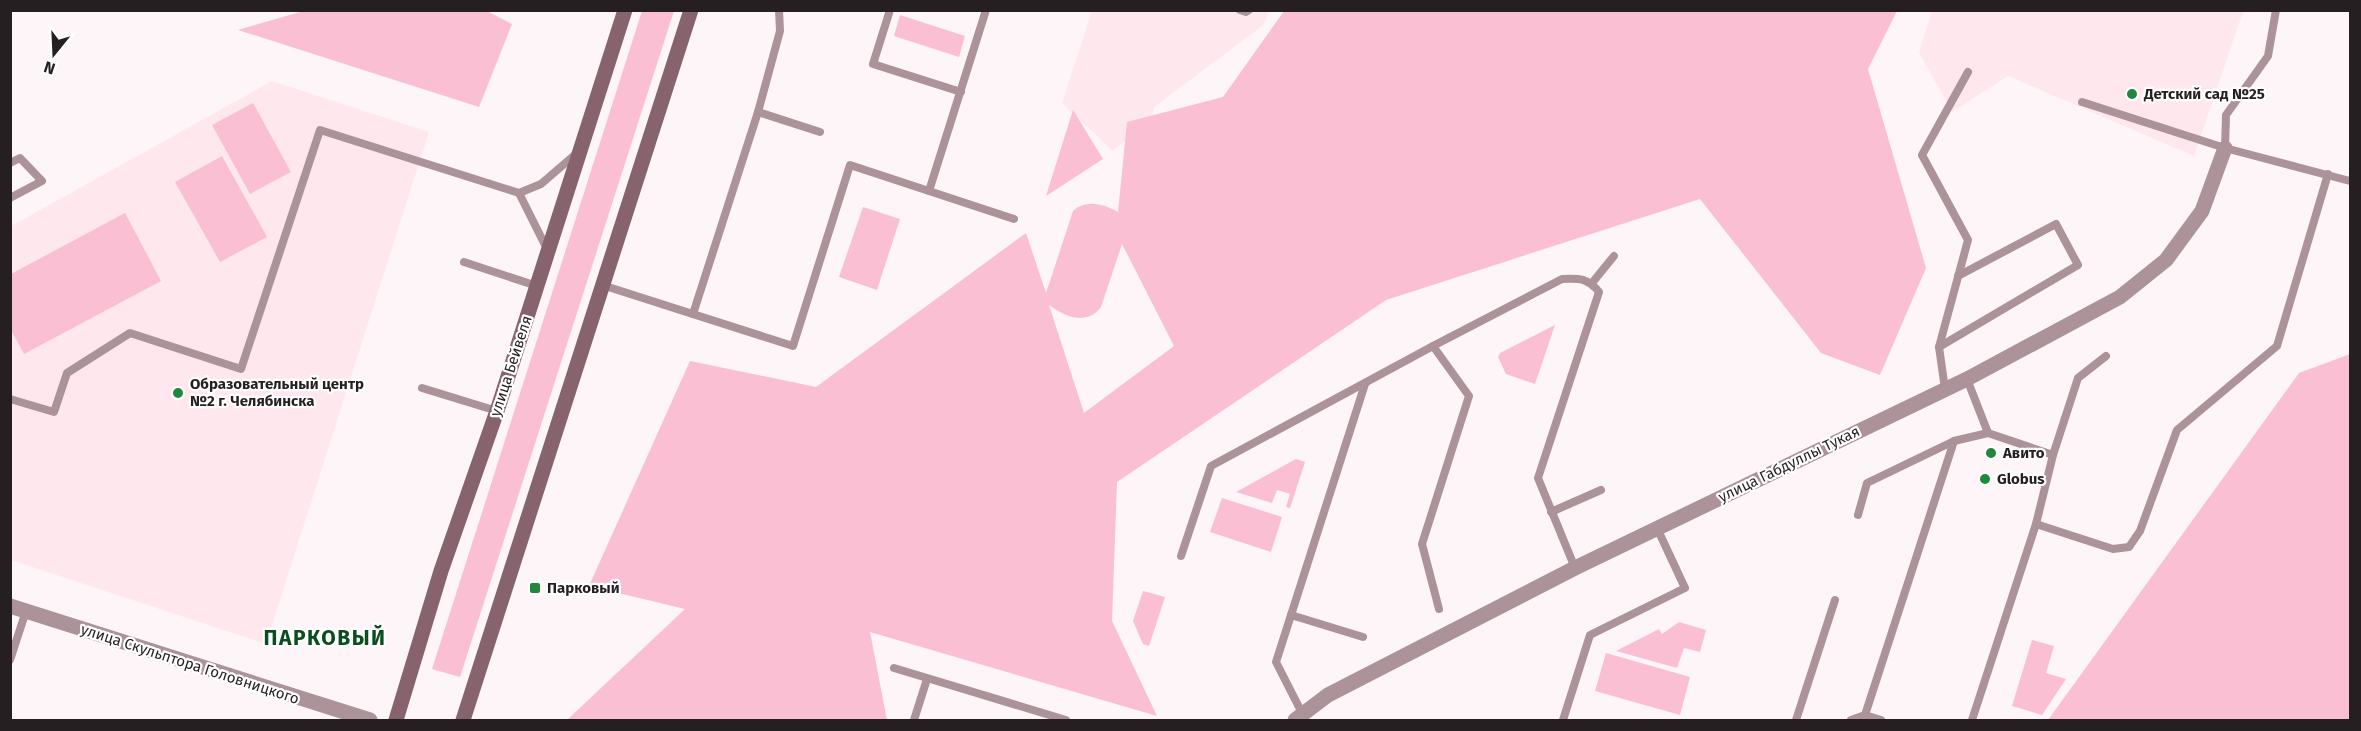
<svg xmlns="http://www.w3.org/2000/svg" width="2361" height="731" font-family="'Fira Sans',sans-serif">
  <rect width="100%" height="100%" fill="#fef5f8"/>
  <g fill="#ffe7ee">
    <path d="M 2238,10 L 2243,12 L 2194,156 L 2008,76 L 1952,112 L 1919,52 L 1932,11 Z"/>
    <path d="M 1092,11 L 1270,11 L 1262,26 L 1154,107 L 1152,118 L 1113,151 L 1062,103 Z"/>
    <path d="M 272,81 L 429,132 L 266,644 L 11,560 L 11,226 Z"/>
  </g>
  <g fill="#fabfd2" fill-rule="evenodd">
    <path d="M 307,10 L 487,11 L 512,24 L 479,107 L 238,30 Z"/>
    <path d="M 642,11 L 674,11 L 460,677 L 432,669 Z"/>
    <path d="M 1284,11 L 1897,11 L 1868,69 L 1926,268 L 1880,375 L 1821,353 L 1700,199 L 1386,300 L 1117,482 L 1112,621 L 1157,716 L 870,632 L 887,720 L 567,720 L 685,609 L 589,586 L 690,361 L 816,387 L 1026,233 L 1046,293 L 1073,211 C 1087,199 1103,204 1118,212 L 1127,122 L 1223,97 ZM 1122,244 L 1174,346 L 1084,413 L 1049,305 C 1065,317 1087,326 1101,307 Z"/>
    <path d="M 900,15 L 965,36 L 959,57 L 894,36 Z"/>
    <path d="M 253,103 L 291,172 L 250,194 L 212,125 Z"/>
    <path d="M 1073,110 L 1103,159 L 1046,196 Z"/>
    <path d="M 222,156 L 267,237 L 220,262 L 175,182 Z"/>
    <path d="M 863,207 L 900,219 L 877,290 L 839,277 Z"/>
    <path d="M 125,213 L 161,281 L 24,354 L 11,330 L 11,274 Z"/>
    <path d="M 1555,325 L 1535,384 L 1506,374 L 1498,357 L 1500,353 Z"/>
    <path d="M 2350,354 L 2350,720 L 2048,720 L 2299,373 Z"/>
    <path d="M 1296,459 L 1305,462 L 1290,508 L 1286,507 L 1290,494 L 1277,490 L 1272,503 L 1236,492 Z"/>
    <path d="M 1222,498 L 1282,517 L 1271,552 L 1210,532 Z"/>
    <path d="M 1143,591 L 1165,597 L 1149,646 L 1143,644 L 1133,621 Z"/>
    <path d="M 1679,622 L 1706,630 L 1700,652 L 1684,648 L 1677,668 L 1616,651 L 1659,629 L 1662,634 Z"/>
    <path d="M 2032,640 L 2054,646 L 2046,673 L 2066,679 L 2042,715 L 2012,706 Z"/>
    <path d="M 1606,653 L 1690,677 L 1680,715 L 1595,691 Z"/>
  </g>
  <g fill="none" stroke-linecap="round" stroke-linejoin="round">
    <g stroke="#ac939a" stroke-width="8">
      <path d="M 890,10 L 873,64 L 961,92"/>
      <path d="M 1240,10 L 1246,12 L 1249,10"/>
      <path d="M 2082,102 L 2225,148 L 2350,181"/>
      <path d="M 758,112 L 820,132"/>
      <path d="M 2225,148 L 2226,115 L 2268,56 L 2276,10"/>
      <path d="M 10,163 L 20,158 L 42,181 L 10,198"/>
      <path d="M 929,191 L 986,10"/>
      <path d="M 519,193 L 541,184 L 577,153"/>
      <path d="M 464,262 L 537,286"/>
      <path d="M 1592,283 L 1614,256"/>
      <path d="M 602,285 L 793,346 L 850,165 L 1014,219"/>
      <path d="M 693,314 L 758,112 L 780,31 L 779,10"/>
      <path d="M 1433,346 L 1469,396 L 1422,544 L 1439,609"/>
      <path d="M 1939,347 L 2078,265 L 2056,224 L 1958,276"/>
      <path d="M 1967,379 L 1988,433"/>
      <path d="M 422,388 L 497,411"/>
      <path d="M 1945,389 L 1939,347 L 1968,240 L 1922,155 L 1968,72"/>
      <path d="M 10,399 L 54,412 L 67,373 L 130,333 L 241,369 L 320,130 L 519,193 L 548,251"/>
      <path d="M 1551,512 L 1601,490"/>
      <path d="M 1858,515 L 1867,483 L 1954,441 L 1988,433 L 2053,455"/>
      <path d="M 2036,524 L 2113,549 L 2129,547 L 2140,531 L 2177,430 L 2277,346 L 2328,174"/>
      <path d="M 1181,556 L 1211,466 L 1433,346 L 1562,279 C 1579,278 1588,278 1599,292 L 1538,478 L 1575,568"/>
      <path d="M 1291,615 L 1363,637"/>
      <path d="M 10,660 L 26,611"/>
      <path d="M 894,668 L 1066,720"/>
      <path d="M 1302,713 L 1276,662 L 1365,384"/>
      <path d="M 1865,715 L 1881,720"/>
      <path d="M 914,720 L 927,679"/>
      <path d="M 1563,720 L 1590,635 L 1685,588 L 1657,528"/>
      <path d="M 1796,720 L 1835,600"/>
      <path d="M 1851,720 L 1865,715 L 1954,441"/>
      <path d="M 1972,720 L 2036,524 L 2053,455 L 2078,378 L 2106,356"/>
    </g>
    <g stroke="#ac939a" stroke-width="15">
      <path d="M 10,606 L 370,720"/>
      <path d="M 1295,720 L 1328,695 L 1575,568 L 1967,379 L 2120,297 L 2166,260 L 2202,211 L 2225,148"/>
    </g>
    <g stroke="#87636e" stroke-width="15">
      <path d="M 396,720 L 441,571 L 497,411 L 625,10"/>
      <path d="M 463,720 L 691,10"/>
    </g>
  </g>
  <g fill="#20873c" stroke="#fff" stroke-width="2">
    <circle cx="2132" cy="94" r="6"/>
    <circle cx="178" cy="393" r="6"/>
    <circle cx="1991" cy="453" r="6"/>
    <circle cx="1985" cy="479" r="6"/>
    <rect x="529" y="582" width="12" height="12" rx="3"/>
  </g>
  <g text-anchor="middle" stroke-width="4.5" stroke-linejoin="round" paint-order="stroke">
    <g font-size="15" font-weight="bold" fill="#251f21" stroke="#fff" text-anchor="start">
      <text x="2144" y="99">Детский сад №25</text>
      <text x="190" y="389">Образовательный центр<tspan x="190" dy="17">№2 г. Челябинска</tspan></text>
      <text x="2003" y="458">Авито</text>
      <text x="1997" y="484">Globus</text>
      <text x="547" y="593">Парковый</text>
    </g>
    <g font-size="15" fill="#251f21" stroke="#fff">
      <text transform="translate(511 366) rotate(-72)" y="5">улица Бейвеля</text>
      <text transform="translate(1789 464) rotate(-26)" y="5">улица Габдуллы Тукая</text>
      <text transform="translate(190 664) rotate(18)" y="5">улица Скульптора Головницкого</text>
    </g>
    <g font-size="21" font-weight="bold" letter-spacing="1.5" fill="#0a4d1e" stroke="#fff">
      <text x="325" y="645">ПАРКОВЫЙ</text>
    </g>
  </g>
  <rect width="2361" height="731" fill="none" stroke="#251f21" stroke-width="24"/>
  <g transform="translate(54 54) rotate(198)" stroke="#ffffff" stroke-width="4.5" paint-order="stroke">
  <path d="M0-4.5L10 22L0 15L-10 22Z" fill="#251f21"/>
  <text y="-9" font-size="16" font-weight="bold" text-anchor="middle" fill="#251f21">N</text>
  </g>
</svg>
